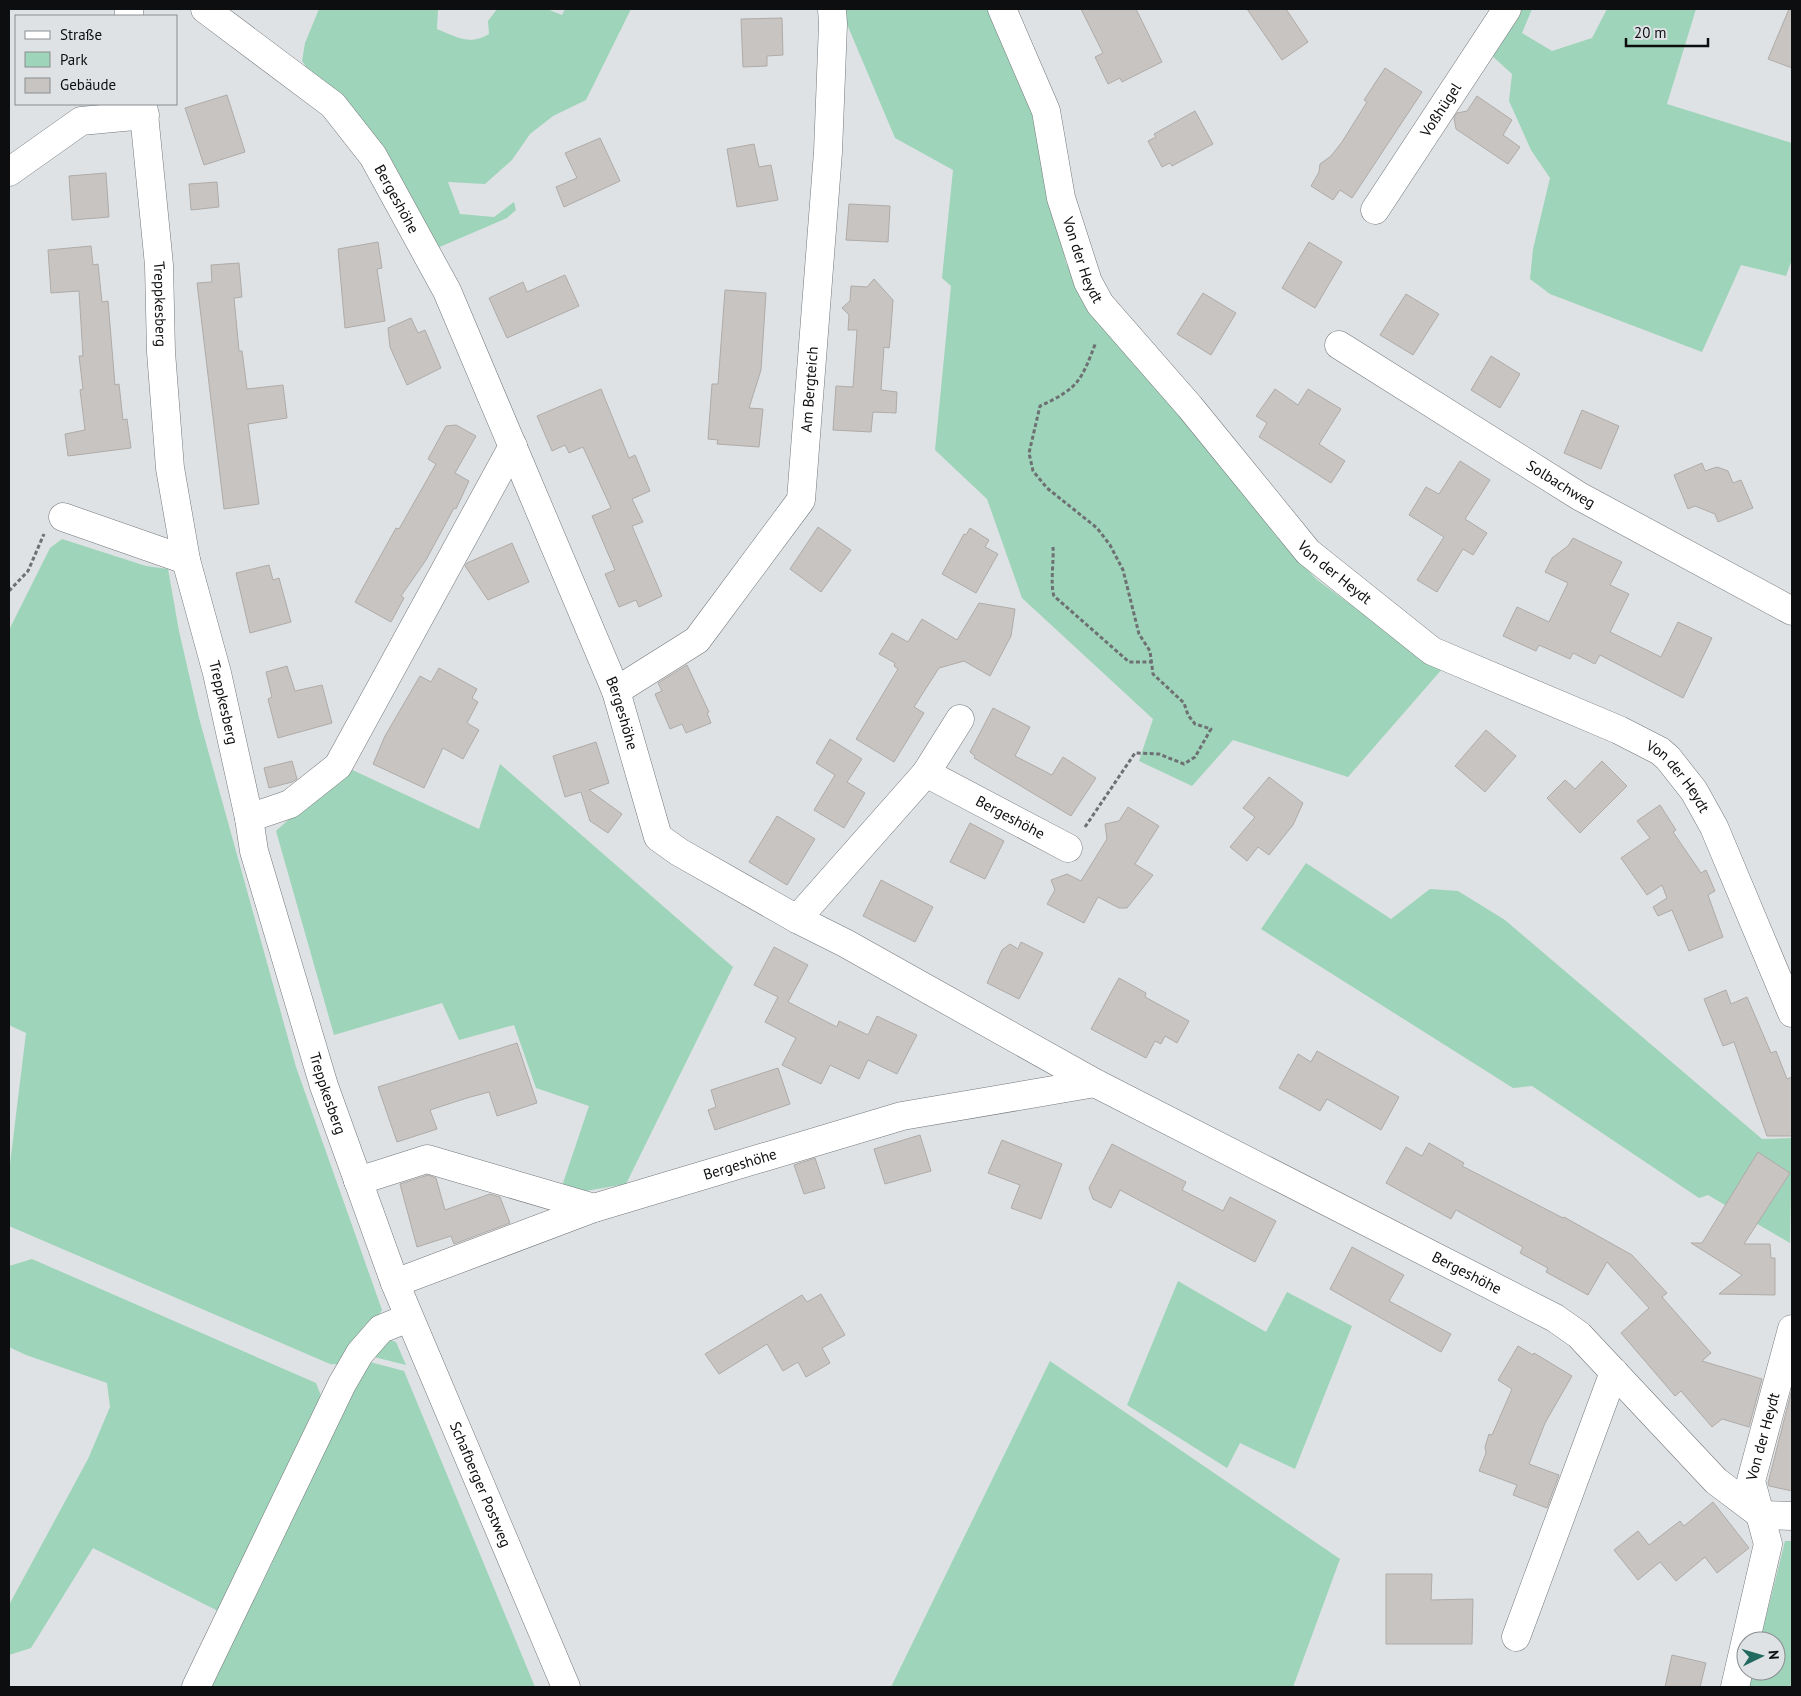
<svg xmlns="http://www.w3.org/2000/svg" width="1801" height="1696" font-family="'PT Sans',sans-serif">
  <rect width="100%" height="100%" fill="#dee2e5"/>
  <g fill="#9ed4b9">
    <path d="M 319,9 L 438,9 L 437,29 C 457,37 469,46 489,34 L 488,21 L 497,9 L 547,9 L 562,15 L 565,9 L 631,9 L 586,100 L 553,116 L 530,134 L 512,160 L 485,184 L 448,182 L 460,214 L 494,217 L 514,202 L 516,210 L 507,218 L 435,249 L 302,61 L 305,43 Z"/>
    <path d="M 843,9 L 990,9 L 1026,93 L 1041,147 L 1066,263 L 1092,311 L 1243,486 L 1276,536 L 1316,579 L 1388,632 L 1443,668 L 1348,777 L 1233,740 L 1192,786 L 1139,761 L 1153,719 L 1022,598 L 987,499 L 935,450 L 951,286 L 942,278 L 953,170 L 895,138 L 844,17 Z"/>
    <path d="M 1519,9 L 1532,9 L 1522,33 L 1552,51 L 1592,38 L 1607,9 L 1696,9 L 1667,104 L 1792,143 L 1792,259 L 1786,276 L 1741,265 L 1702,352 L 1550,294 L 1530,279 L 1533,249 L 1550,178 L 1531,150 L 1509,101 L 1512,74 L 1489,53 Z"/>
    <path d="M 62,539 L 146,566 L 168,569 L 179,631 L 199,718 L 296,1067 L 382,1310 L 347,1365 L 330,1364 L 9,1226 L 9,1172 L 26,1033 L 9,1025 L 9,630 L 50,548 Z"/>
    <path d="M 500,764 L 733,967 L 626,1184 L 580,1192 L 562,1186 L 589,1106 L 536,1088 L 514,1025 L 459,1040 L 442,1003 L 334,1035 L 276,831 L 346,767 L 479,829 Z"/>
    <path d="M 1306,863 L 1391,919 L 1430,889 L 1458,891 L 1505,920 L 1762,1139 L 1792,1138 L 1790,1243 L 1708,1195 L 1699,1198 L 1532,1086 L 1513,1088 L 1261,929 Z"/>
    <path d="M 32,1259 L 316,1383 L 325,1406 L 224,1614 L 93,1548 L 31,1648 L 9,1655 L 9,1605 L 88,1459 L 110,1407 L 107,1383 L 26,1355 L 9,1347 L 9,1266 Z"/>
    <path d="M 1178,1281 L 1266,1332 L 1287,1292 L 1352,1326 L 1295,1469 L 1240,1443 L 1227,1468 L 1127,1405 Z"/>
    <path d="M 388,1339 L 396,1342 L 406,1365 L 374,1357 Z"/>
    <path d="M 1050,1361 L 1340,1559 L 1293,1687 L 891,1687 Z"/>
    <path d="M 370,1362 L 404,1371 L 535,1687 L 210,1687 L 355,1381 Z"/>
    <path d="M 1785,1541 L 1792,1541 L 1792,1687 L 1748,1687 L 1752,1671 L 1776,1671 L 1776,1641 L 1760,1641 Z"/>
  </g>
  <g fill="#c8c4c1" stroke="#afaba8">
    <path d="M 1081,9 L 1136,9 L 1162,62 L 1122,82 L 1120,78 L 1108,84 L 1095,57 L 1103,53 Z"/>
    <path d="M 1247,9 L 1286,9 L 1308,42 L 1282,60 Z"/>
    <path d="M 1789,9 L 1792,9 L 1792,68 L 1768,59 Z"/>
    <path d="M 782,18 L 783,55 L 767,56 L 767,66 L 743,67 L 741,19 Z"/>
    <path d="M 1385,68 L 1422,92 L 1352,198 L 1340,190 L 1333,200 L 1311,186 L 1319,172 L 1320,164 L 1331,156 L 1342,142 L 1367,102 L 1364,100 Z"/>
    <path d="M 227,95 L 245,152 L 204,165 L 185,108 Z"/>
    <path d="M 1477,96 L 1512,120 L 1503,135 L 1520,147 L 1508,164 L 1456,129 L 1454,118 L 1457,113 L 1467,111 Z"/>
    <path d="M 1195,111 L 1213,144 L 1172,166 L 1170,163 L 1162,167 L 1148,141 L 1156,137 L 1154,134 Z"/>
    <path d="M 600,138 L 620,181 L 564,207 L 556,187 L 577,178 L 565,153 Z"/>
    <path d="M 754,144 L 759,167 L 771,165 L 778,200 L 737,207 L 727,149 Z"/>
    <path d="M 106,173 L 109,217 L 72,220 L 69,176 Z"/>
    <path d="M 217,182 L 219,207 L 191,210 L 189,184 Z"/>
    <path d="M 849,204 L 890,206 L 888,242 L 846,240 Z"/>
    <path d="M 378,242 L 382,268 L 377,269 L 385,321 L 345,328 L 338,249 Z"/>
    <path d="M 1309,242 L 1342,262 L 1315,308 L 1282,288 Z"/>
    <path d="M 91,246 L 93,265 L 98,264 L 102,302 L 108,301 L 115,385 L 119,384 L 123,420 L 127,419 L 131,448 L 68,456 L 65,434 L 85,430 L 80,390 L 83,389 L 79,356 L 83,356 L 79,291 L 51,293 L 48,250 Z"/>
    <path d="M 239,263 L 242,297 L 234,298 L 239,351 L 242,351 L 247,389 L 283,385 L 287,418 L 248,424 L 259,504 L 224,509 L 197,283 L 212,282 L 211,265 Z"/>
    <path d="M 565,275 L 579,306 L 507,338 L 489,298 L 523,282 L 527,292 Z"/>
    <path d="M 874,279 L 893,300 L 890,341 L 889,348 L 884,347 L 881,390 L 897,392 L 896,413 L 873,412 L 871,432 L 833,430 L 836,386 L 853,387 L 855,359 L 857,330 L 848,330 L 849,315 L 842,308 L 850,301 L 851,286 L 867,287 Z"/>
    <path d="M 725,290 L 766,293 L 761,370 L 749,408 L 763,409 L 759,447 L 717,444 L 718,440 L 708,439 L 712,384 L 718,384 Z"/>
    <path d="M 1203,293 L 1236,313 L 1211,355 L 1177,334 Z"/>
    <path d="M 1406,294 L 1439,314 L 1413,355 L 1380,335 Z"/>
    <path d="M 411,318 L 418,333 L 425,330 L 441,368 L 407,385 L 390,347 L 388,328 Z"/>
    <path d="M 1491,356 L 1520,374 L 1500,408 L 1471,390 Z"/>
    <path d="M 601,389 L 629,458 L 635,455 L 650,491 L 632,499 L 643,522 L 632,526 L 662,596 L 639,607 L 636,600 L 619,607 L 605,574 L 615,570 L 592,516 L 611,508 L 583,447 L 569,453 L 565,445 L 552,451 L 537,416 Z"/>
    <path d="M 1275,389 L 1298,405 L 1308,389 L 1341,409 L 1319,444 L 1345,461 L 1331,483 L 1259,437 L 1267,423 L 1256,416 Z"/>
    <path d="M 1582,410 L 1619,426 L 1601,469 L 1564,453 Z"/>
    <path d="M 456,425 L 476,436 L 455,473 L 469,481 L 456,509 L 454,508 L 426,560 L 401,596 L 404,598 L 391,622 L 355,602 L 396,528 L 399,529 L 436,464 L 428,459 L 446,426 Z"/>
    <path d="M 1460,461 L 1490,480 L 1465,519 L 1487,533 L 1473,555 L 1463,549 L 1437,592 L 1417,580 L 1444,537 L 1409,515 L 1426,487 L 1439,494 Z"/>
    <path d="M 1702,463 L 1705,471 L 1717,467 L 1728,471 L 1733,483 L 1741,480 L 1753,508 L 1718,522 L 1715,514 L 1695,506 L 1688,509 L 1674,475 Z"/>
    <path d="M 818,527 L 851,550 L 821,592 L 790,569 Z"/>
    <path d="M 970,528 L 989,540 L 985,547 L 998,554 L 976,593 L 942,574 L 964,534 L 966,535 Z"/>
    <path d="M 1573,538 L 1622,562 L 1610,585 L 1629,594 L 1610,632 L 1661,657 L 1678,622 L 1712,638 L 1683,698 L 1600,655 L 1595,664 L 1573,653 L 1570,659 L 1539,645 L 1536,651 L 1503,636 L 1517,607 L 1549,622 L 1568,583 L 1545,572 L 1552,558 L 1568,546 Z"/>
    <path d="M 512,543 L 529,582 L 488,600 L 465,566 L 467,563 Z"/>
    <path d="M 269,565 L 273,580 L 279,578 L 291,622 L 250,633 L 236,573 Z"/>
    <path d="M 979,603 L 1015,609 L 1011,636 L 990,676 L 964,661 L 939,668 L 914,707 L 924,713 L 894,762 L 856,739 L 898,669 L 894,666 L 895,663 L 879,654 L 892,633 L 908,642 L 922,619 L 957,640 Z"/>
    <path d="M 687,665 L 709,712 L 707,713 L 711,723 L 686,733 L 682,724 L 670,729 L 655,694 L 662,691 L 658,683 Z"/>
    <path d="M 287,666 L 295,691 L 322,685 L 332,723 L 278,738 L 268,699 L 272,697 L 266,672 Z"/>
    <path d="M 439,668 L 477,689 L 472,698 L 478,702 L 467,723 L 479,730 L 463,759 L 443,748 L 424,788 L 373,764 L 385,736 L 420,676 L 431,682 Z"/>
    <path d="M 993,708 L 1030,727 L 1015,756 L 1052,775 L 1063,757 L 1096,778 L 1071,816 L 974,758 L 975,756 L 970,752 Z"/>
    <path d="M 1486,730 L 1516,756 L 1485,792 L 1455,766 Z"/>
    <path d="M 830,739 L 862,759 L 847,782 L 865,793 L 844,828 L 814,810 L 835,775 L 816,763 Z"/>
    <path d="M 596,742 L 609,783 L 589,790 L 622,814 L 608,833 L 590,821 L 581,792 L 565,797 L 553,756 Z"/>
    <path d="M 292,761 L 297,779 L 292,782 L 269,788 L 264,768 Z"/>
    <path d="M 1602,761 L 1627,786 L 1580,833 L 1547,798 L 1565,780 L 1575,789 Z"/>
    <path d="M 1269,777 L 1303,803 L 1293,825 L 1269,855 L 1258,847 L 1247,861 L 1230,847 L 1255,817 L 1243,808 Z"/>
    <path d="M 1660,805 L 1676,830 L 1673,832 L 1701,873 L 1706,870 L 1715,891 L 1708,895 L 1723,937 L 1689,951 L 1672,910 L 1658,916 L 1653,907 L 1667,898 L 1662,885 L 1647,895 L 1621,858 L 1650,838 L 1637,821 Z"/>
    <path d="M 1128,807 L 1159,826 L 1135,864 L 1153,875 L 1127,908 L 1119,908 L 1098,897 L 1084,923 L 1047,904 L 1055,890 L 1051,880 L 1067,874 L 1081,881 L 1107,839 L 1105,824 L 1119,821 Z"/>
    <path d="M 777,816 L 815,839 L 787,885 L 749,862 Z"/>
    <path d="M 970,823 L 1004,841 L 985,879 L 950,862 Z"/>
    <path d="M 881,880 L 933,907 L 915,942 L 863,916 Z"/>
    <path d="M 1021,942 L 1043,953 L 1019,999 L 987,983 L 1002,950 L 1010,944 L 1018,949 Z"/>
    <path d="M 774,947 L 808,965 L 788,1002 L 837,1027 L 839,1021 L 868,1035 L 877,1016 L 917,1035 L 897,1074 L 868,1060 L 859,1079 L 830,1065 L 821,1084 L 782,1065 L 796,1038 L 765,1022 L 778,997 L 754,985 Z"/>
    <path d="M 1119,978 L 1146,993 L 1145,997 L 1189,1021 L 1177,1043 L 1165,1036 L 1161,1044 L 1155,1041 L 1146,1058 L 1091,1029 Z"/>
    <path d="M 1726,990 L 1731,1004 L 1747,997 L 1771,1053 L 1776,1051 L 1787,1079 L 1792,1077 L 1792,1136 L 1767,1136 L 1734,1042 L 1723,1046 L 1704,999 Z"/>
    <path d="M 517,1043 L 537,1103 L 497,1116 L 489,1092 L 467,1098 L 430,1110 L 437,1129 L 397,1142 L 378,1087 Z"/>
    <path d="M 1317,1051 L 1399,1097 L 1381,1130 L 1327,1099 L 1320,1111 L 1279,1088 L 1298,1054 L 1311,1062 Z"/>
    <path d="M 778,1068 L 790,1104 L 715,1130 L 708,1110 L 716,1107 L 711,1090 Z"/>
    <path d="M 920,1135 L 931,1171 L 885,1184 L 874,1149 Z"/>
    <path d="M 1002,1140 L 1062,1164 L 1041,1219 L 1011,1208 L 1020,1185 L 988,1173 Z"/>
    <path d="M 1429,1143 L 1464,1163 L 1462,1166 L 1563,1218 L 1564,1217 L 1632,1255 L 1667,1293 L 1662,1297 L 1711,1353 L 1702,1361 L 1762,1379 L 1749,1427 L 1722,1419 L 1712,1427 L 1681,1391 L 1675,1396 L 1621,1333 L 1649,1308 L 1607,1262 L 1588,1295 L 1546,1272 L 1548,1268 L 1520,1253 L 1523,1247 L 1456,1210 L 1451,1219 L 1386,1183 L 1406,1147 L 1422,1156 Z"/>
    <path d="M 1112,1144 L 1186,1182 L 1182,1190 L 1223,1211 L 1230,1197 L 1276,1221 L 1255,1262 L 1120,1190 L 1111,1208 L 1093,1199 L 1089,1188 Z"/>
    <path d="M 1758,1152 L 1790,1173 L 1744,1244 L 1770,1244 L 1771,1258 L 1775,1258 L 1775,1295 L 1719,1294 L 1742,1275 L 1691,1243 L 1702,1243 Z"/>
    <path d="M 815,1158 L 825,1188 L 804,1194 L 794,1165 Z"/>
    <path d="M 428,1175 L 436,1178 L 445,1210 L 490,1194 L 500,1197 L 510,1223 L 454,1244 L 451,1236 L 417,1247 L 400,1184 Z"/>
    <path d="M 1352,1247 L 1404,1275 L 1389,1301 L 1451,1334 L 1441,1352 L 1330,1289 Z"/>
    <path d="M 821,1294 L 845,1335 L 822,1348 L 830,1363 L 806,1377 L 798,1362 L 783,1371 L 767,1344 L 719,1374 L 705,1354 L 802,1295 L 807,1302 Z"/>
    <path d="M 1518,1346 L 1533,1355 L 1534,1353 L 1572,1376 L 1545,1423 L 1529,1464 L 1559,1475 L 1547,1508 L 1513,1495 L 1517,1485 L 1479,1471 L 1486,1453 L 1485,1447 L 1489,1434 L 1492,1435 L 1512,1389 L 1498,1380 Z"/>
    <path d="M 1792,1389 L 1792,1491 L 1769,1486 L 1768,1483 Z"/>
    <path d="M 1713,1502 L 1749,1548 L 1717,1573 L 1705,1557 L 1676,1581 L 1660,1562 L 1638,1580 L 1614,1550 L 1638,1531 L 1649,1545 L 1680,1521 L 1684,1526 Z"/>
    <path d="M 1386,1574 L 1432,1574 L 1431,1600 L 1473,1599 L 1472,1644 L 1386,1644 Z"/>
    <path d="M 1672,1655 L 1706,1663 L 1700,1687 L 1665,1687 Z"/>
  </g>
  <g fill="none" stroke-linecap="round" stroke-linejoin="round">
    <defs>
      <g id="minor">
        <path d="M 129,9 L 129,16"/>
        <path id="s1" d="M 205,9 L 333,105 L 373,156 L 447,291 L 616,691 L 658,837 L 679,852 L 797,919 L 845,943 L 1095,1083 L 1555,1318 L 1579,1335 L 1716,1481 L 1761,1515 L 1792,1516"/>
        <path id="s2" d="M 1002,9 L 1046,111 L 1061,198 L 1088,282 L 1100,304 L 1190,407 L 1308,552 L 1432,651 L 1619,730 L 1660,751 L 1668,758 L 1694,791 L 1714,827 L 1792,1013"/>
        <path id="s3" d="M 143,104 L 159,265 L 161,352 L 170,468 L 186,560 L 217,673 L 249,818 L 254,851 L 324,1086 L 395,1283 L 566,1687"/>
        <path d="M 9,172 L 81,121 L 145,115"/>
        <path id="s4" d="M 1375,210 L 1507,9"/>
        <path id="s5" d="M 1339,345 L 1579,496 L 1792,611"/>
        <path d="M 63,517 L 186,560"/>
        <path id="s6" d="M 616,691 L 697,640 L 801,500 L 828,152 L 833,24 L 832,9"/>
        <path d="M 926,773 L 960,719"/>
        <path d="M 249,818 L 290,804 L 338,766 L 513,446"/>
        <path id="s7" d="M 797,919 L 926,773 L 1068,848"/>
        <path d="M 358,1181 L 427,1159 L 594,1208"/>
        <path id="s8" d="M 395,1283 L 594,1208 L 902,1116 L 1095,1083"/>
        <path d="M 1516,1637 L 1614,1372"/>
        <path d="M 196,1687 L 342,1384 L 360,1353 L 381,1329 L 408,1318"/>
        <path id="s9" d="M 1735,1687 L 1768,1544 L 1751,1481 L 1792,1329"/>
      </g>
    </defs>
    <use href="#minor" stroke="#74777a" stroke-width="29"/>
    <g stroke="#6e7173" stroke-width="3" stroke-dasharray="4 2.5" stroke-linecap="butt">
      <path d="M 1053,547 C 1054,561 1050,584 1054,596 L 1129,662 L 1152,662"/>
      <path d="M 9,591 L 28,571 L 44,534"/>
      <path d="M 1085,827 L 1135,753 L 1159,754 L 1184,764 L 1195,757 L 1211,729 L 1195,724 L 1188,715 L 1184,703 L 1153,674 L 1150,651 L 1139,634 L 1123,570 L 1110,545 L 1097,528 L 1047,488 L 1033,471 L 1029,453 L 1040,406 C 1079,388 1081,381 1096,342"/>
    </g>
    <use href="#minor" stroke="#fff" stroke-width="28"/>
  </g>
  <g text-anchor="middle" stroke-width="4.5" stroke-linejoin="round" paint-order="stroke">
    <g font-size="15" fill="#0d0e0f" stroke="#dee2e5">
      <text dy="5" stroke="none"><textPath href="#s4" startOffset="120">Voßhügel</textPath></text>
      <text dy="5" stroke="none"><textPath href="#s1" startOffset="274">Bergeshöhe</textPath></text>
      <text dy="5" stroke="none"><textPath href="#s2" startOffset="265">Von der Heydt</textPath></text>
      <text dy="5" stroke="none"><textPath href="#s3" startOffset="201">Treppkesberg</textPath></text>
      <text dy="5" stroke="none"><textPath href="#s6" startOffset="381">Am Bergteich</textPath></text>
      <text dy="5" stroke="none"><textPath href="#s5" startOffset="262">Solbachweg</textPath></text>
      <text dy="5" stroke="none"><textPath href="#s2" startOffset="670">Von der Heydt</textPath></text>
      <text dy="5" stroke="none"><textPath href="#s3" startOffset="606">Treppkesberg</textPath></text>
      <text dy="5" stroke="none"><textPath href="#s1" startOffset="836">Bergeshöhe</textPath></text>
      <text dy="5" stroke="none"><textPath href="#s2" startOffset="1075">Von der Heydt</textPath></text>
      <text dy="5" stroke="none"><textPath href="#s7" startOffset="290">Bergeshöhe</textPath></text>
      <text dy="5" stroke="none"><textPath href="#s3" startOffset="1011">Treppkesberg</textPath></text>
      <text dy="5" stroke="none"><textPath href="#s8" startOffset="365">Bergeshöhe</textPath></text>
      <text dy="5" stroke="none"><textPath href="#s1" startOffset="1884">Bergeshöhe</textPath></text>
      <text dy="5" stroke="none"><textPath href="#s9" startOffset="258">Von der Heydt</textPath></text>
      <text dy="5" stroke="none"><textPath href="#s3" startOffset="1431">Schafberger Postweg</textPath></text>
    </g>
  </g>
  <rect width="1801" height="1696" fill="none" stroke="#0d0e0f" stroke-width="20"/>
  <rect x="15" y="15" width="162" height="90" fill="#dee2e5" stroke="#8a8d8f"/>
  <rect x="25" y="31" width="25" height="8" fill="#ffffff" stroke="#8a8d8f"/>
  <text x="60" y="40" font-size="15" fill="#0d0e0f">Straße</text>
  <rect x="25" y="52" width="25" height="15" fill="#9ed4b9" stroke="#8a8d8f"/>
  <text x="60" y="65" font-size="15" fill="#0d0e0f">Park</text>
  <rect x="25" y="78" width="25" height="15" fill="#c8c4c1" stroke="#8a8d8f"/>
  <text x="60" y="90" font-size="15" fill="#0d0e0f">Gebäude</text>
  <g transform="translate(1761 1656) rotate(85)"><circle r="24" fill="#dee2e5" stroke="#8a8d8f"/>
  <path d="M0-4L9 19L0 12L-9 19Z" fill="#22695f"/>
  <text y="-8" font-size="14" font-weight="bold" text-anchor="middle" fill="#0d0e0f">N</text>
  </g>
  <path d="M1626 38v8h82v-8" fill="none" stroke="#0d0e0f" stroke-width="2.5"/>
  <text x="1634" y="38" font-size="15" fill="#0d0e0f" stroke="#dee2e5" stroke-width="4" paint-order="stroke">20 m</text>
</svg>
